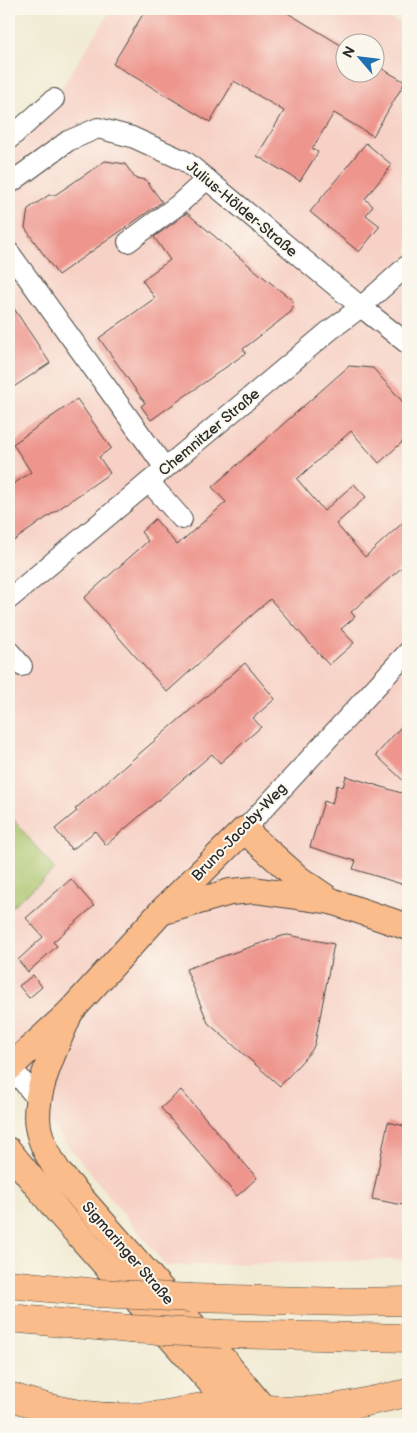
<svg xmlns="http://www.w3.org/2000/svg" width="417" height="1433" font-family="'Balsamiq Sans',sans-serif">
  <rect width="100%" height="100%" fill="#fbf7ec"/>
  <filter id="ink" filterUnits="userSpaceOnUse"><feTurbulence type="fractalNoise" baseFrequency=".02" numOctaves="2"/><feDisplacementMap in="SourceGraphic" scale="10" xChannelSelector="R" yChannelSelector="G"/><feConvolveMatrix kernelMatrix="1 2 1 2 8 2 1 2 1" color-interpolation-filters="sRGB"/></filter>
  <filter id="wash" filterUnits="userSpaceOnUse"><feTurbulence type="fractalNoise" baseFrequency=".0096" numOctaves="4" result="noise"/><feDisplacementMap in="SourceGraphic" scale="20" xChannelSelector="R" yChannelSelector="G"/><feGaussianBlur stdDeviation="1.12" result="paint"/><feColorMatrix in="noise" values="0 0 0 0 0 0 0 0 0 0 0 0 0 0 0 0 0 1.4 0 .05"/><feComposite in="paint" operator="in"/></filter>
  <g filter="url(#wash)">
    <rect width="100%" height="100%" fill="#f1ebd3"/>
    <path fill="#f7d1c6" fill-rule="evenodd" d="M 112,9 L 375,9 L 408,29 L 408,1259 L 166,1266 L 47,1120 L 9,1063 L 9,139 L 54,99 ZM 344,42 L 374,42 L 374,72 L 344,72 Z"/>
    <path fill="#a8c369" stroke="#6a774a" d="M 9,814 L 55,870 L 9,909 Z"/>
    <g id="blocks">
      <g fill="#ee968e">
        <path d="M 146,9 L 281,9 L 344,47 L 344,72 L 374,72 L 374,64 L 405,82 L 373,136 L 334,113 L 312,149 L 318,152 L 300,181 L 257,156 L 284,111 L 234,81 L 210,122 L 113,64 Z"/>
        <path d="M 366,143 L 392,165 L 365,199 L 373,206 L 366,215 L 380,226 L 359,252 L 310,212 Z"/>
        <path d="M 105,161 L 125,164 L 135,178 L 146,180 L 162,202 L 58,275 L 25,228 L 28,209 L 49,195 L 55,195 Z"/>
        <path d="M 187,213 L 251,267 L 292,300 L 293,307 L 291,312 L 243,349 L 246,353 L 151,420 L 141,406 L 145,403 L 99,338 L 155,298 L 142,280 L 170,260 L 154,237 Z"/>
        <path d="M 9,301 L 50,363 L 9,390 Z"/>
        <path d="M 349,366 L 373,368 L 408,408 L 408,437 L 379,463 L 351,431 L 297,479 L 324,511 L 354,484 L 366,497 L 336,524 L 365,557 L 408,518 L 408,562 L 351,612 L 355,617 L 341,629 L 354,643 L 329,665 L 270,599 L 167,692 L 84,598 L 148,541 L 141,532 L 155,519 L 177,545 L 226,502 L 212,487 Z"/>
        <path d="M 77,399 L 111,448 L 99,457 L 110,473 L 9,544 L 9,487 L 31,472 L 13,444 Z"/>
        <path d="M 245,663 L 275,699 L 253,718 L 261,727 L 220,763 L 212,754 L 106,845 L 95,831 L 72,850 L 55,829 L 77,811 L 75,809 Z"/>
        <path d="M 408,719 L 408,785 L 376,755 Z"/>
        <path d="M 346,776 L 408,795 L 408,886 L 353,869 L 356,861 L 310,847 L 324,801 L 332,804 L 337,785 L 343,787 Z"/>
        <path d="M 71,879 L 94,906 L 53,942 L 57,946 L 28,972 L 18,960 L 43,937 L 26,918 Z"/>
        <path d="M 288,935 L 334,944 L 315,1043 L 312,1050 L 280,1086 L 208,1023 L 186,969 L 282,936 Z"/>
        <path d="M 33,975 L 42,987 L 29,998 L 19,986 Z"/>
        <path d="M 181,1090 L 257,1178 L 237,1196 L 161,1108 Z"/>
        <path d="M 388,1122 L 408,1127 L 408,1206 L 372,1199 Z"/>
      </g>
    </g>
  </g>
  <g filter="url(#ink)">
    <use href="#blocks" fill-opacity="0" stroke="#494844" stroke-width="1"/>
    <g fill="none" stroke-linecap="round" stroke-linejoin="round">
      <defs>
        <g id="minor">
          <path d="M 9,139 L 54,99"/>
          <path d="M 9,184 L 68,141 L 98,128 L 132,137 L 185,161 L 361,307 L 408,344"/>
          <path d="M 128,242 L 178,205 L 207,179"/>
          <path d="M 9,252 L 165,468"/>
          <path d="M 149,482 L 182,519"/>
          <path d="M 9,599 L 329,331 L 361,307 L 408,265"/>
          <path d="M 9,651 L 22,666"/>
          <path d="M 244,830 L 408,652"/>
          <path d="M 9,1069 L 20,1078 L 38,1100"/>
        </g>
        <g id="major">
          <path d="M 164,911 L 230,892 L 254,890 L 331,901 L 408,927"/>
          <path d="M 70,1012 C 57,1045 32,1092 38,1127 C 41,1144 50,1159 59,1173 L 226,1363 L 276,1424"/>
          <path d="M 9,1068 L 70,1012 L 161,912 L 244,830 L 299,879 L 331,901"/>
          <path d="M 9,1151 L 60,1214 L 248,1424"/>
        </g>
        <g id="highway">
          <path d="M 9,1284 L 98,1293"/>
          <path d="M 191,1298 L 348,1302 L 408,1301"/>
          <path d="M 9,1318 L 129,1329"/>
          <path d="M 222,1334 L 408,1338"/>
          <path d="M 226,1363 C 235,1381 241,1386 229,1404"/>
          <path d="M 9,1396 C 59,1413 108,1422 161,1415 C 184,1412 206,1404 229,1404 C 250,1405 271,1411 292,1411 C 331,1412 371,1400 408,1393"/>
        </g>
      </defs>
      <use href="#minor" stroke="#494844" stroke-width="22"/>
      <use href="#major" stroke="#494844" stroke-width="28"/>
      <use href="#highway" stroke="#494844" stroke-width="29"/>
      <use href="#minor" stroke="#fff" stroke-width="20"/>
      <use href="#major" stroke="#fabc8b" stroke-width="26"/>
      <use href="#highway" stroke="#fabc8b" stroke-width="28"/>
      <defs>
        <g id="highway-bridge">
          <path d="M 98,1293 L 191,1298"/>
          <path d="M 129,1329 L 222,1334"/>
        </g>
      </defs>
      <use href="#highway-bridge" stroke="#494844" stroke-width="29" stroke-linecap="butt"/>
      <use href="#highway-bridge" stroke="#fabc8b" stroke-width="28"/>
    </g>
  </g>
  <g text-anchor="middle" stroke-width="4" stroke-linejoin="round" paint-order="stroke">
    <g font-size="15" fill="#2b2b2b" stroke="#fbf7ec">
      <text transform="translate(242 209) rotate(40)" y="5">Julius-Hölder-Straße</text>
      <text transform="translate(209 432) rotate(-40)" y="5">Chemnitzer Straße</text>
      <text transform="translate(239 832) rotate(-46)" y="5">Bruno-Jacoby-Weg</text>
      <text transform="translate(128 1253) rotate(49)" y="5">Sigmaringer Straße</text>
    </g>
  </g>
  <rect width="417" height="1433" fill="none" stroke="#fbf7ec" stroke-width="30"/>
  <g transform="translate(360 58) rotate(298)"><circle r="24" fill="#fbf7ec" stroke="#a8a59f"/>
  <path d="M0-4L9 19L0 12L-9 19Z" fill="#1f6fb2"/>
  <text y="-8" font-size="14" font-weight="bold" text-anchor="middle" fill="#2b2b2b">N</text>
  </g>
</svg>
